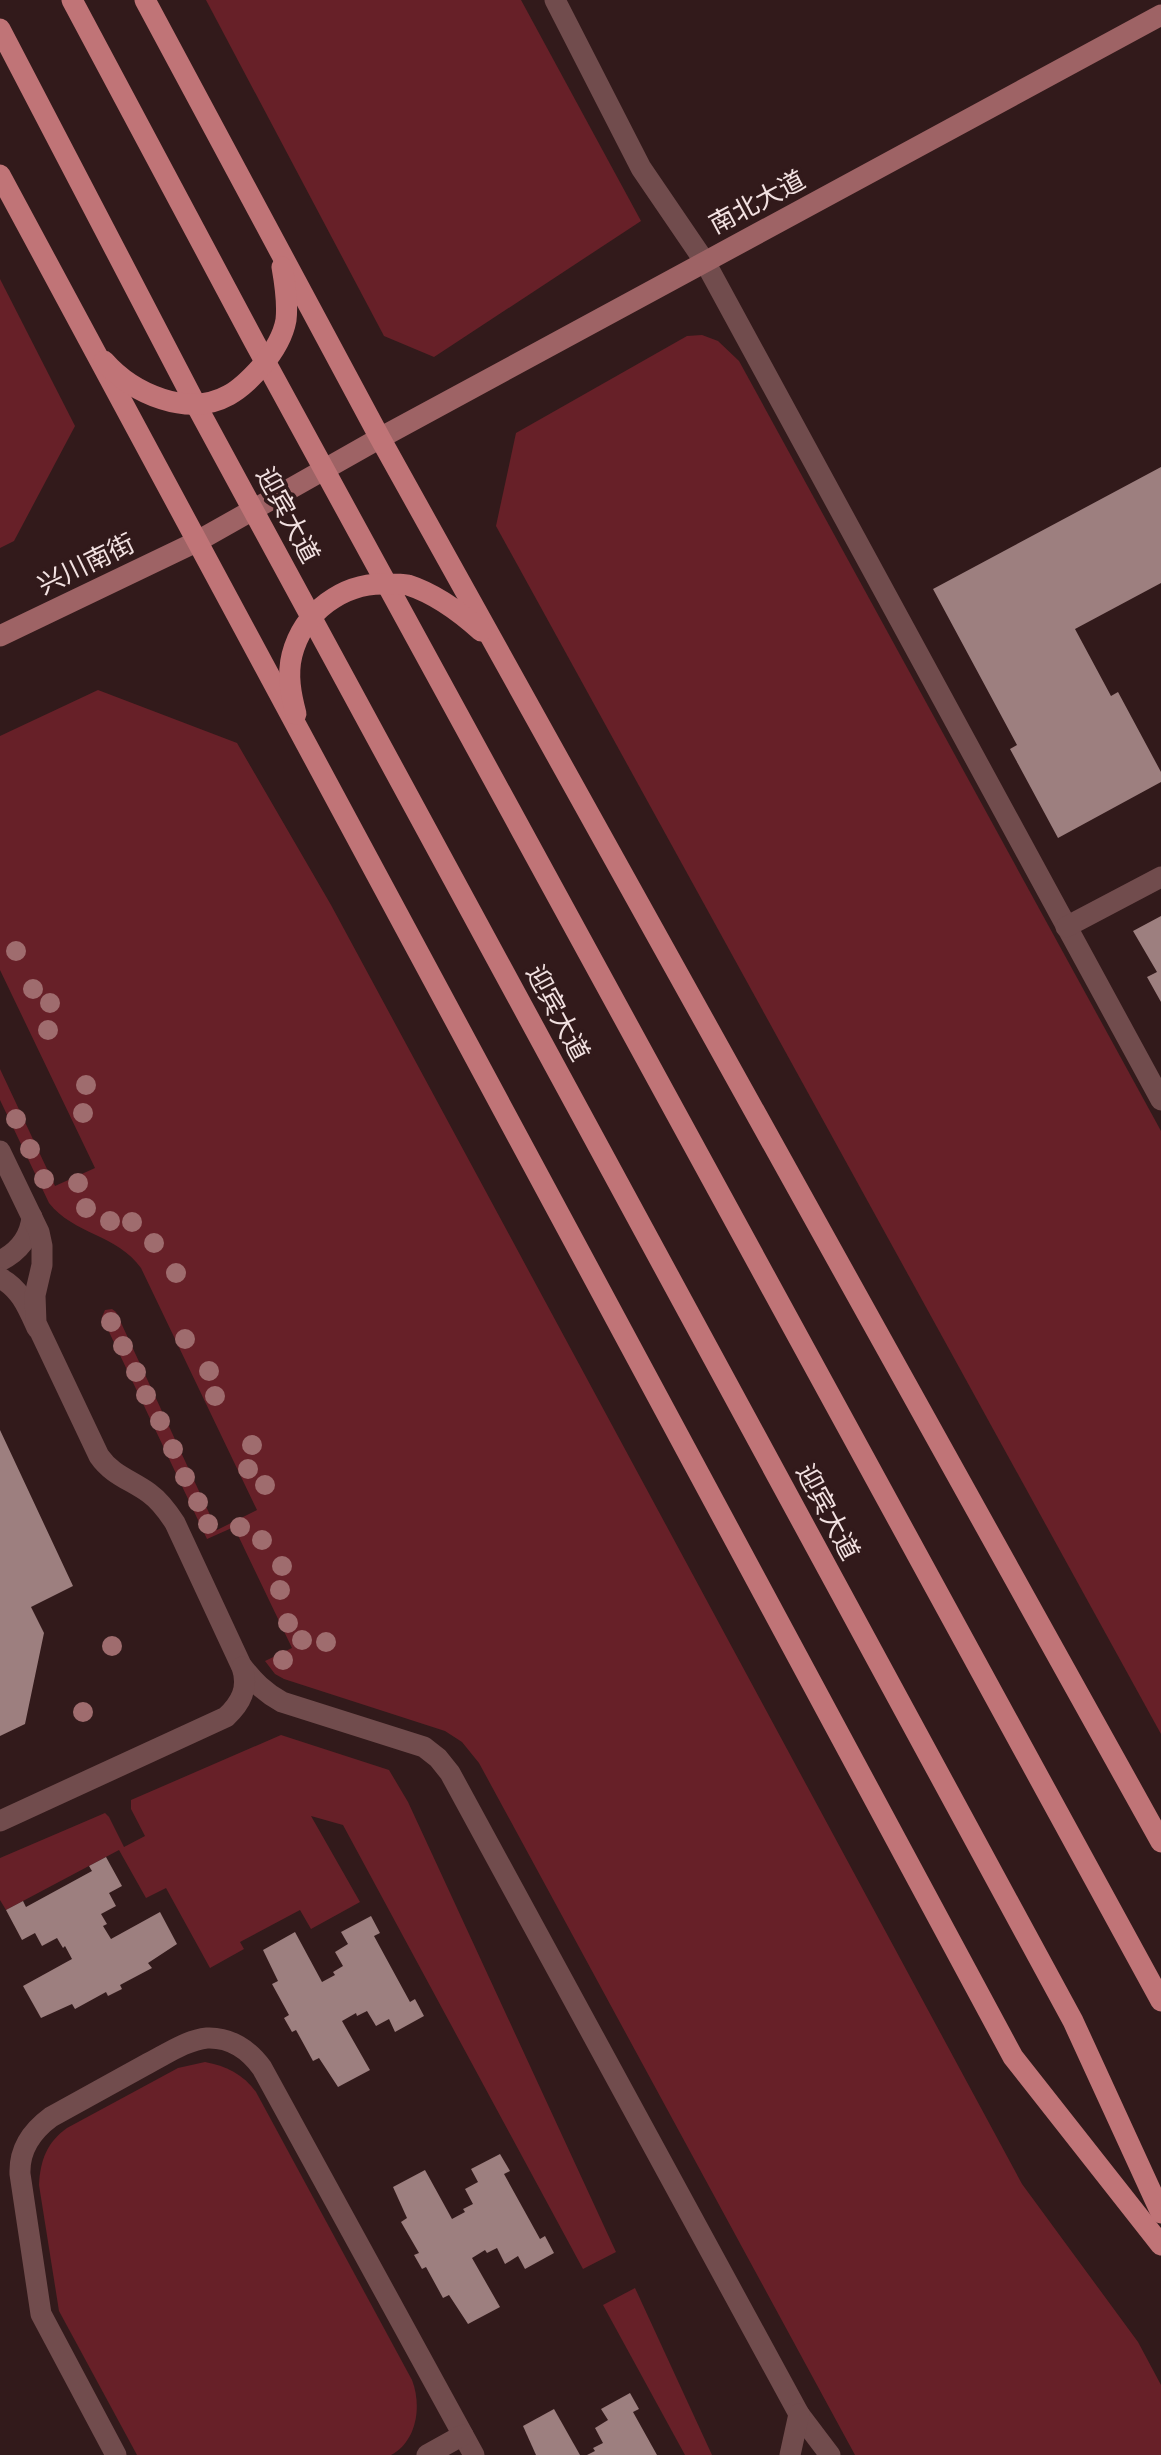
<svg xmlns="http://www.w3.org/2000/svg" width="1161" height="2455" font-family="'Sofia Sans Condensed','Noto Sans SC',sans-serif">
  <rect width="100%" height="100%" fill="#321a1b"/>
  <g fill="#672028">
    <path d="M 206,0 L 521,0 L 641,221 L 434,357 L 384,336 Z"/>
    <path d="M 0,279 L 75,426 L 14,541 L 0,548 Z"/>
    <path d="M 702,335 L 718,341 L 739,361 L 1161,1131 L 1161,1734 L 496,526 L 516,433 L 687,336 Z"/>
    <path d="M 98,690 L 237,743 L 331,905 L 1022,2184 L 1138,2342 L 1161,2385 L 1161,2455 L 855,2455 L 479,1763 L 462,1742 L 445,1731 L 284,1679 L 275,1674 L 265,1661 L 292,1648 L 234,1527 L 207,1539 L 102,1317 L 105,1310 L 112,1309 L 116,1312 L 217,1530 L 257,1510 L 141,1268 C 118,1235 73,1234 49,1203 L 0,1100 L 0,1069 L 55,1186 L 95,1168 L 0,970 L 0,736 Z"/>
    <path d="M 281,1735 L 389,1770 L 408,1802 L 616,2252 L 583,2269 L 343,1825 L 311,1816 L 360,1902 L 311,1929 L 300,1910 L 240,1942 L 244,1949 L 210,1968 L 166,1888 L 146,1898 L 119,1850 L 6,1910 L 0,1900 L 0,1858 L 105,1813 L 109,1817 L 124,1847 L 145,1836 L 131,1809 L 131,1800 Z"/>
    <path d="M 205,2062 C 226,2066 243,2074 256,2092 L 412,2380 C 422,2406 417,2441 391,2455 L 137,2455 L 59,2311 L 39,2185 C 40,2161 47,2142 67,2128 L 178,2068 Z"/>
    <path d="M 635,2288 L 712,2455 L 685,2455 L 603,2305 Z"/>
  </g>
  <g fill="#9d7f7f">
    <path d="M 1161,467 L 1161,583 L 1075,629 L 1111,696 L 1118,692 L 1161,772 L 1161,782 L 1058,838 L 1010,749 L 1017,745 L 933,589 Z"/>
    <path d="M 1161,916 L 1161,1002 L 1147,977 L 1157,972 L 1133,931 Z"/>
    <path d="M 0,1430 L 73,1586 L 31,1607 L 44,1633 L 25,1724 L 0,1736 Z"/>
    <path d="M 106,1857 L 122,1886 L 109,1893 L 116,1906 L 101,1914 L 107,1924 L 103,1926 L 111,1939 L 160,1912 L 177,1944 L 148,1963 L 152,1968 L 120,1985 L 122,1989 L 108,1996 L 106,1992 L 75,2009 L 72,2004 L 41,2018 L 23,1986 L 72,1959 L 65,1946 L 63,1948 L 57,1938 L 42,1946 L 35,1933 L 22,1940 L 6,1910 L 23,1901 L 26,1907 L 92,1871 L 89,1866 Z"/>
    <path d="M 371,1916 L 380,1933 L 374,1936 L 410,2002 L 415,1999 L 424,2016 L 395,2032 L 389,2019 L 376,2026 L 367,2011 L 357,2016 L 356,2013 L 342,2021 L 370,2070 L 338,2087 L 319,2058 L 313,2061 L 296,2030 L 292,2032 L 284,2018 L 289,2015 L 272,1984 L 278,1981 L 263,1950 L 295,1932 L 322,1982 L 335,1975 L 333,1972 L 343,1966 L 335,1952 L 348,1944 L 341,1932 Z"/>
    <path d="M 500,2154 L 510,2171 L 504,2174 L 540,2239 L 545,2236 L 554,2253 L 525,2269 L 518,2256 L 505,2264 L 497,2248 L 487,2253 L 485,2250 L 472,2258 L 500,2307 L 468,2324 L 449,2295 L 443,2298 L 426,2267 L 422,2269 L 414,2255 L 419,2253 L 401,2222 L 407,2218 L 393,2187 L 425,2170 L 452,2219 L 465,2212 L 463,2209 L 473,2204 L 465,2189 L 478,2182 L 471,2169 Z"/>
    <path d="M 630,2393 L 639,2409 L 633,2412 L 657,2455 L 587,2455 L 595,2451 L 593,2448 L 603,2443 L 595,2428 L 608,2420 L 601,2409 Z"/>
    <path d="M 554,2409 L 580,2455 L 536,2455 L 523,2426 Z"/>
  </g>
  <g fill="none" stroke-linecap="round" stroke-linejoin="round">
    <g stroke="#714c4d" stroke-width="21">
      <path d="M 555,0 L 641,168 L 705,262 L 1161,1100"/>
      <path d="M 1066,927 L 1161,877"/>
      <path d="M 0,1261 C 18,1252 30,1238 32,1217"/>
      <path d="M 0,1278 C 20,1288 28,1308 37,1328"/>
      <path d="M 116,2455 L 41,2314 L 20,2174 C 19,2150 32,2131 51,2117 C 83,2099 115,2082 147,2064 C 165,2055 186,2040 207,2038 C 230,2037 249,2050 262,2068 L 474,2455"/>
      <path d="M 427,2455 L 463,2435"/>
    </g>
    <g stroke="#714c4d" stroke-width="21">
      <path d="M 0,1151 L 39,1232 L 42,1246 L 42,1265 L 35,1295 L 36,1323 L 99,1456 C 112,1475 131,1480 149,1493 C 160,1501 168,1512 175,1523 L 241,1665 C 253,1681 264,1692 282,1702 L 424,1747 L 438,1758 L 450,1773 L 799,2414 L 830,2455"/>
      <path d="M 0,1821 L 226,1717 C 241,1703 249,1688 242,1667"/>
      <path d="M 790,2455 L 799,2414"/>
    </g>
    <path stroke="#9e6365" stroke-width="21" d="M 0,636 L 196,542 L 380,438 L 1161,15"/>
    <g stroke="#c07477" stroke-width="21">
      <path d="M 72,0 L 255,343 L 1161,2001"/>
      <path d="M 145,0 L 380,438 L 1161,1842"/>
      <path d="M 0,29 L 195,403 L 1073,2021 L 1161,2213"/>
      <path d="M 0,175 L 1013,2057 L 1161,2245"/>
      <path d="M 104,361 C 133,394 188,418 229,395 C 242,388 252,377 261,367 C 272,354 283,337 286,320 C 288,302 285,284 282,267"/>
      <path d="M 296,714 C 291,695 287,675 292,655 C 303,612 343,582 387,584 C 394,584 402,584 408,585 C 436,594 460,612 481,631"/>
    </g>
  </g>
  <g fill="#9f6c6e">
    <circle cx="16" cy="951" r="10"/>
    <circle cx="33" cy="989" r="10"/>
    <circle cx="50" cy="1003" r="10"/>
    <circle cx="48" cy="1030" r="10"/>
    <circle cx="86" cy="1085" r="10"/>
    <circle cx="83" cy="1113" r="10"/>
    <circle cx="16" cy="1119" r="10"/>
    <circle cx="30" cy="1149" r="10"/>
    <circle cx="44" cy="1179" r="10"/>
    <circle cx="78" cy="1183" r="10"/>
    <circle cx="86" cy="1208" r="10"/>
    <circle cx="110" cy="1221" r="10"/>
    <circle cx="132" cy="1222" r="10"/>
    <circle cx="154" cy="1243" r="10"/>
    <circle cx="176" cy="1273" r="10"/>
    <circle cx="111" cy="1322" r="10"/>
    <circle cx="185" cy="1339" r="10"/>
    <circle cx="123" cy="1346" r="10"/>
    <circle cx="209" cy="1371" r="10"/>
    <circle cx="136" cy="1372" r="10"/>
    <circle cx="146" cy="1395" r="10"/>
    <circle cx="215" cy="1396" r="10"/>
    <circle cx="160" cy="1421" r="10"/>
    <circle cx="252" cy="1445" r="10"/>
    <circle cx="173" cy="1449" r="10"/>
    <circle cx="248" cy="1469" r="10"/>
    <circle cx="185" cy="1477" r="10"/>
    <circle cx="265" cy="1485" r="10"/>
    <circle cx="198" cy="1502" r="10"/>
    <circle cx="208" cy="1524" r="10"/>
    <circle cx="240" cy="1527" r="10"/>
    <circle cx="262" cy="1540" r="10"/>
    <circle cx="282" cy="1566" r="10"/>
    <circle cx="280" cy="1590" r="10"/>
    <circle cx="288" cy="1623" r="10"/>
    <circle cx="302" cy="1640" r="10"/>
    <circle cx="326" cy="1642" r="10"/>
    <circle cx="112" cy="1646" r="10"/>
    <circle cx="283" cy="1660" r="10"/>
    <circle cx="83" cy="1712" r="10"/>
  </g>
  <g text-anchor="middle" stroke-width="7" stroke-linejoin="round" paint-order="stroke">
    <g font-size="26" fill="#f2e1e1" stroke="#321a1b">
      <text transform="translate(757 202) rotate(-28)" y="9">南北大道</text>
      <text transform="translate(288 515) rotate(62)" y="9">迎宾大道</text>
      <text transform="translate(86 564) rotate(-26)" y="9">兴川南街</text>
      <text transform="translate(558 1013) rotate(62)" y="9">迎宾大道</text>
      <text transform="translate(828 1512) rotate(62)" y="9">迎宾大道</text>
    </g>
  </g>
</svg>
